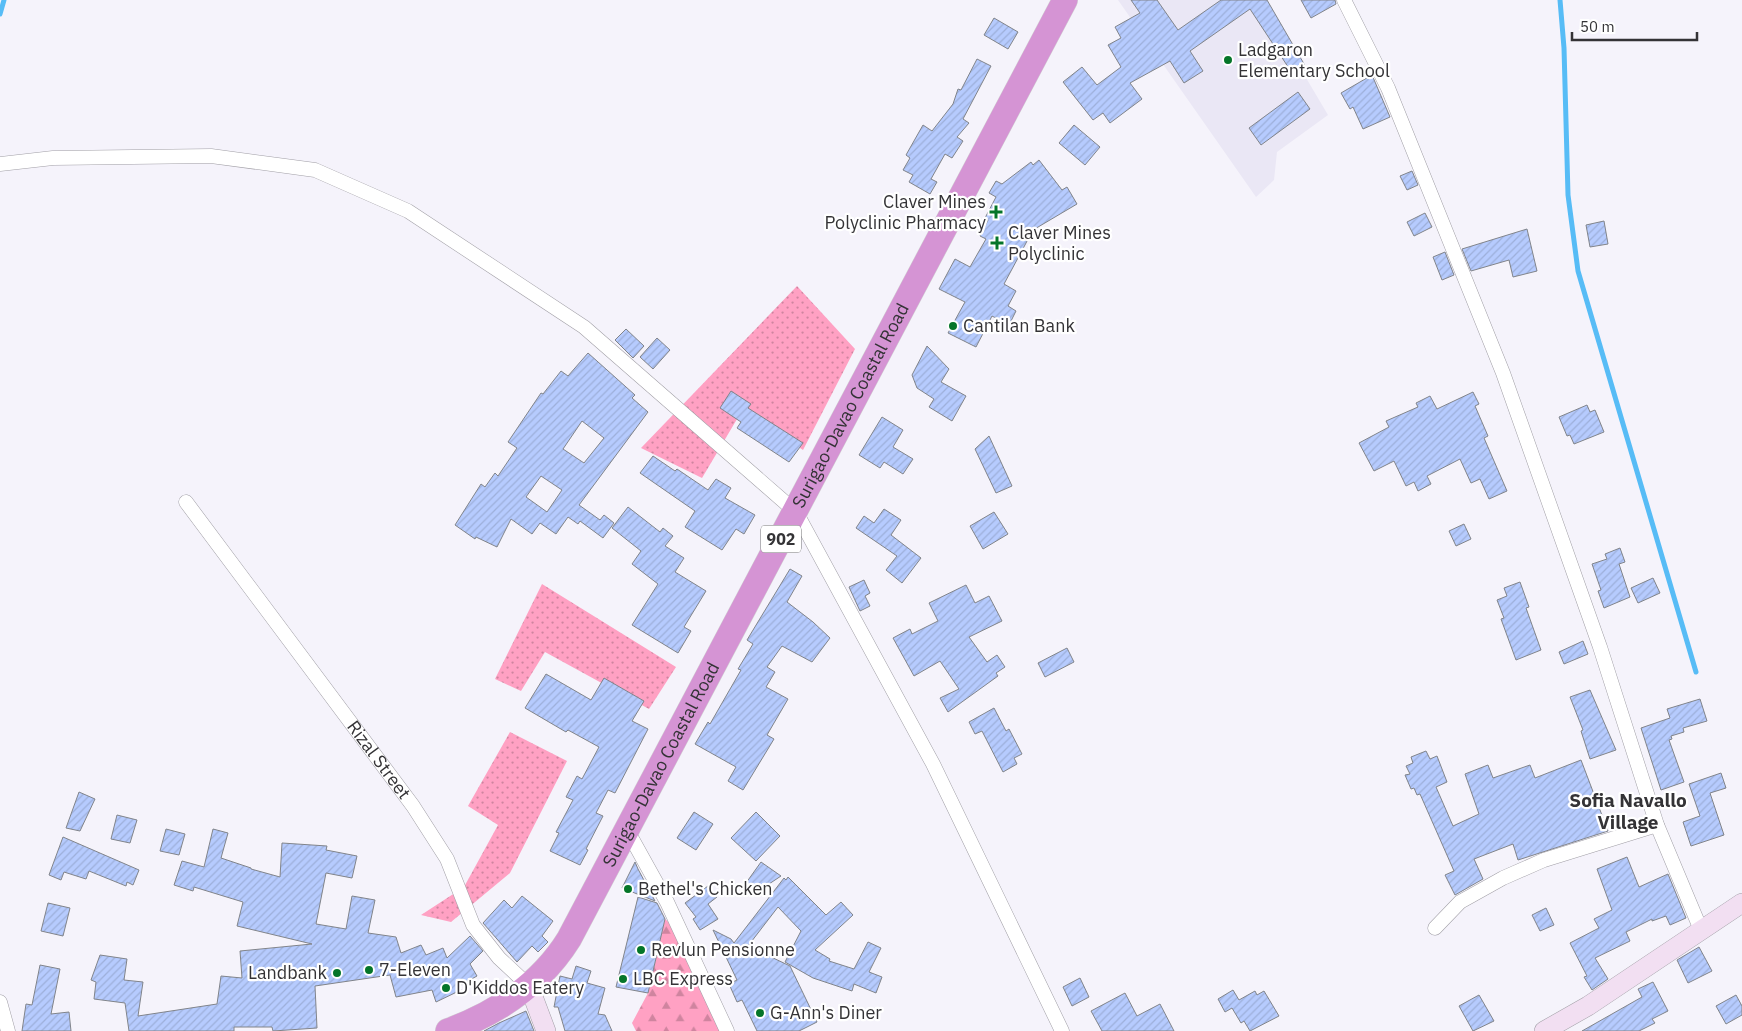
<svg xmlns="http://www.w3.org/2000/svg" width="1742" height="1031" font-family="'IBM Plex Sans',sans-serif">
  <defs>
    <pattern id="green-dots" width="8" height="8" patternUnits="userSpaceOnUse" patternTransform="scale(1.25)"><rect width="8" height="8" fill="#ffa1c3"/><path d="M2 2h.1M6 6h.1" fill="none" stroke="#cf849f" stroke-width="1.8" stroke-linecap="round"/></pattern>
    <pattern id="forest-firs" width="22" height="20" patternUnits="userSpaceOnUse" patternTransform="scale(1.25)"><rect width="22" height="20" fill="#ffa1c3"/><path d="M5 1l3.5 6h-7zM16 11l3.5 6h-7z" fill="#cf849f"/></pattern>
    <pattern id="building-hatch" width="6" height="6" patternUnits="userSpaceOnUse" patternTransform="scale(1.25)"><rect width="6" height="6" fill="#b6cbfe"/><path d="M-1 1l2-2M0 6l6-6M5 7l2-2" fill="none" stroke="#9dafda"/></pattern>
  </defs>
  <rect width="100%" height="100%" fill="#f5f3fb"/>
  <path fill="#eae7f5" d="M 1118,0 L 1260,0 L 1328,115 L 1277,152 L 1274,180 L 1256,197 Z"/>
  <g fill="url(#green-dots)">
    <path d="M 797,286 L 855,349 L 803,450 L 743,409 L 702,478 L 641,448 Z"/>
    <path d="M 542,584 L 676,667 L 649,709 L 545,652 L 521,691 L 495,679 Z"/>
    <path d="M 510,732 L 567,761 L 510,873 L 451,922 L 421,915 L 464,887 L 498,825 L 468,806 Z"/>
  </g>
  <path fill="url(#forest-firs)" d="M 665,919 L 671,924 L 720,1031 L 636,1031 L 632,1023 L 648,993 Z"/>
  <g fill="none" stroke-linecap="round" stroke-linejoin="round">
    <g stroke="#57bcf6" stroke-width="5">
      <path d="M 1560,0 L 1564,48 L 1568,195 L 1578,271 L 1696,672"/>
      <path d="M 0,14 L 4,0"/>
    </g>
  </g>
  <g fill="url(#building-hatch)" stroke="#81848a" fill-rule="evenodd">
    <path d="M 1131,0 L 1157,0 L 1178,30 L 1221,0 L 1267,0 L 1307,69 L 1294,76 L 1250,9 L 1190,51 L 1203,71 L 1184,83 L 1170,61 L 1130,83 L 1142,99 L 1110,123 L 1103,113 L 1093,120 L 1063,82 L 1082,67 L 1097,85 L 1121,67 L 1108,45 L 1121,38 L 1115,27 L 1140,13 Z"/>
    <path d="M 1301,0 L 1335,0 L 1336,4 L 1311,18 Z"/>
    <path d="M 994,18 L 1018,32 L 1008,49 L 984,35 Z"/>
    <path d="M 977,59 L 991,66 L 963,119 L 969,123 L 957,137 L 963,141 L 952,158 L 945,154 L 931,179 L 937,182 L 930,194 L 909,182 L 913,175 L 903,170 L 910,158 L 906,155 L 923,125 L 932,131 L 953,104 L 958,89 L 961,90 Z"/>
    <path d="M 1372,75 L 1390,117 L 1363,129 L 1353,107 L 1350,109 L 1341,93 Z"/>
    <path d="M 1298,92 L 1310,109 L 1261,145 L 1249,128 Z"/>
    <path d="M 1074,125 L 1100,147 L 1085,165 L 1059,143 Z"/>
    <path d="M 1039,160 L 1062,190 L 1067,187 L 1077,204 L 1033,230 L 1004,284 L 1016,291 L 1008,306 L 1016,311 L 1009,325 L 992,316 L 976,347 L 948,333 L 965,302 L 939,289 L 955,259 L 970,267 L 986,239 L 980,236 L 988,220 L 985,218 L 996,197 L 989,193 L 996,181 L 1002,184 L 1031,162 L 1033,165 Z"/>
    <path d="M 1412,171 L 1418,185 L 1407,190 L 1400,176 Z"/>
    <path d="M 1425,213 L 1432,227 L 1414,236 L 1407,222 Z"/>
    <path d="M 1604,221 L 1608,244 L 1590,247 L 1586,225 Z"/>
    <path d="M 1527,229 L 1537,271 L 1513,277 L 1509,260 L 1471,271 L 1462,249 Z"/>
    <path d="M 1445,252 L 1454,275 L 1442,280 L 1433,257 Z"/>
    <path d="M 626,329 L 644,346 L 633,358 L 615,340 Z"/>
    <path d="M 657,338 L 670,350 L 653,369 L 640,357 Z"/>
    <path d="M 927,346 L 949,369 L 941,382 L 966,396 L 952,421 L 929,407 L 934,399 L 917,388 L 912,375 Z"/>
    <path d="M 588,353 L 635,395 L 632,398 L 648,412 L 579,505 L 600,520 L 604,515 L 614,523 L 603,538 L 580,521 L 578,524 L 568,517 L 556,534 L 540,523 L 532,534 L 511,519 L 497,547 L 476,537 L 475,539 L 455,525 L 481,484 L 485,487 L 495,473 L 498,476 L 517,448 L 508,442 L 541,393 L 543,394 L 561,371 L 568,376 ZM 582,421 L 604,438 L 584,463 L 563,449 ZM 541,476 L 562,490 L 547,512 L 526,497 Z"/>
    <path d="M 731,391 L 751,404 L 748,408 L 803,443 L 789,462 L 737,428 L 741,422 L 720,408 Z"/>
    <path d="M 1473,392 L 1479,404 L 1475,406 L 1488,436 L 1484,438 L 1507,491 L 1489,499 L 1480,479 L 1471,483 L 1460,459 L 1427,476 L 1431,484 L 1418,491 L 1414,482 L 1406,486 L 1394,461 L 1374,471 L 1359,443 L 1389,427 L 1386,421 L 1418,407 L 1416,403 L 1430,396 L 1437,409 Z"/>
    <path d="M 1587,405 L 1590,412 L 1595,410 L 1604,432 L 1574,444 L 1570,435 L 1567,436 L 1559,417 Z"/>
    <path d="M 882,417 L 903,430 L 893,447 L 913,459 L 903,474 L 884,462 L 880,468 L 859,455 Z"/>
    <path d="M 989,436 L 1012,486 L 996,493 L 975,449 Z"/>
    <path d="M 653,456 L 675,471 L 677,469 L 708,490 L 716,479 L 731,488 L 725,498 L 755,515 L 744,534 L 736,529 L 722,550 L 685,527 L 695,511 L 640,473 Z"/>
    <path d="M 628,507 L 660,532 L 663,528 L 673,536 L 665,546 L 684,558 L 675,572 L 706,591 L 684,627 L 691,631 L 678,653 L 632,625 L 658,584 L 632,564 L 641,551 L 612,528 Z"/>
    <path d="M 884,509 L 901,520 L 891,535 L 921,558 L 902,583 L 886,570 L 897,556 L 856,528 L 864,516 L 874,523 Z"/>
    <path d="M 994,512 L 1008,534 L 983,549 L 970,526 Z"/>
    <path d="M 1464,524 L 1471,539 L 1456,546 L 1449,531 Z"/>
    <path d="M 1620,548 L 1625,562 L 1619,564 L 1630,597 L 1604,608 L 1598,591 L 1601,590 L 1592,564 L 1607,559 L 1605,554 Z"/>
    <path d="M 790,569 L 802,576 L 787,602 L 813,622 L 830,638 L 812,662 L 782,646 L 767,667 L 775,672 L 766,687 L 788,699 L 767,735 L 774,739 L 743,790 L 728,781 L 736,767 L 695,744 L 708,722 L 710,724 L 741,670 L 738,669 L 753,644 L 747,640 Z"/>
    <path d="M 1653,578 L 1660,593 L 1638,603 L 1631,588 Z"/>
    <path d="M 864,580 L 870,593 L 865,596 L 870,606 L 860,611 L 849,587 Z"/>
    <path d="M 1520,582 L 1529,607 L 1526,608 L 1541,650 L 1516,660 L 1501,619 L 1504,618 L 1497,600 L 1507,596 L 1504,588 Z"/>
    <path d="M 966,585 L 975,603 L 989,596 L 1002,621 L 969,637 L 987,662 L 997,655 L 1005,667 L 996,673 L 998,676 L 948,712 L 940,698 L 959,689 L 940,661 L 914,676 L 893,638 L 910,629 L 912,634 L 938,621 L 929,603 Z"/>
    <path d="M 1583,641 L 1588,654 L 1564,664 L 1559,652 Z"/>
    <path d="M 1067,648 L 1074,662 L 1045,677 L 1038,663 Z"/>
    <path d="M 546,674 L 591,700 L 604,678 L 644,701 L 632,721 L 648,729 L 615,793 L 608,790 L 596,813 L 603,816 L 586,849 L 588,850 L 580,865 L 550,851 L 559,833 L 556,832 L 573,800 L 566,797 L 577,776 L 582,779 L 599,747 L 568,730 L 566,732 L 525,708 Z"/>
    <path d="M 1590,690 L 1616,750 L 1590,759 L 1581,731 L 1583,730 L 1570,697 Z"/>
    <path d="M 1700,699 L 1707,721 L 1683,728 L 1684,732 L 1671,736 L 1672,739 L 1669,740 L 1684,782 L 1661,790 L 1641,728 L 1670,718 L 1667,709 Z"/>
    <path d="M 994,708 L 1006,731 L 1009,729 L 1022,754 L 1014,758 L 1017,764 L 1003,772 L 982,731 L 975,734 L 969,722 Z"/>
    <path d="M 1426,751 L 1430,759 L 1437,756 L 1447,782 L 1436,787 L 1453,826 L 1479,814 L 1465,774 L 1488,765 L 1493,778 L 1530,765 L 1535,778 L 1581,760 L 1608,831 L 1518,860 L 1513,844 L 1474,859 L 1483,879 L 1455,895 L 1445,875 L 1454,871 L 1420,794 L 1417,795 L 1414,788 L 1411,789 L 1405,775 L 1410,774 L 1406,766 L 1413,763 L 1411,757 Z"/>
    <path d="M 1721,773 L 1726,788 L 1710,793 L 1724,835 L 1691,846 L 1683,822 L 1700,816 L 1689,784 Z"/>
    <path d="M 79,792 L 95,799 L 80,831 L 66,828 Z"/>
    <path d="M 694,812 L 713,824 L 696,850 L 677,838 Z"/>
    <path d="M 756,812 L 780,836 L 756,861 L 731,838 Z"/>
    <path d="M 117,815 L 137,820 L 130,843 L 111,839 Z"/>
    <path d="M 166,829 L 185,834 L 179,855 L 160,851 Z"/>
    <path d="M 213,829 L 228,833 L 221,858 L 251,868 L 251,869 L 280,877 L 282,843 L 327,846 L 326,850 L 357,856 L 352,878 L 326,873 L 316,924 L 346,929 L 352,896 L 375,900 L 368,933 L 396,937 L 401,953 L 421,945 L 426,955 L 443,948 L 447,958 L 470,936 L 483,951 L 470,964 L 477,976 L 459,986 L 461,990 L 436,1002 L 432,990 L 396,997 L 390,975 L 315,986 L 317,1028 L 273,1031 L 272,1027 L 234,1027 L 234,1031 L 129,1031 L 125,1003 L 94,999 L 96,982 L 91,980 L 100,955 L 127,959 L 124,980 L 143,982 L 138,1016 L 217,1004 L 221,976 L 242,978 L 240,951 L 312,944 L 237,926 L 243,902 L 194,887 L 193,891 L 174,885 L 182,861 L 204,867 Z"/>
    <path d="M 63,837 L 139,870 L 133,885 L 127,882 L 126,886 L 89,871 L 86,879 L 64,872 L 61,880 L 49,875 Z"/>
    <path d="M 1627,857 L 1639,887 L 1668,874 L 1686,918 L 1670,925 L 1666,916 L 1652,921 L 1652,919 L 1626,932 L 1630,941 L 1595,958 L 1608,979 L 1592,990 L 1584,977 L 1587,976 L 1570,943 L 1599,928 L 1594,919 L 1612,910 L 1597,869 Z"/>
    <path d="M 635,862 L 638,869 L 655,901 L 622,888 Z"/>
    <path d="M 761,862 L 781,876 L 751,896 L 741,890 Z"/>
    <path d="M 788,877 L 826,915 L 841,902 L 853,915 L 815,950 L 830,959 L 829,961 L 854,969 L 868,942 L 881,948 L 869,972 L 882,977 L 876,993 L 854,984 L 852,991 L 813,978 L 785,962 L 801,931 L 778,907 L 748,946 L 790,966 L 817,1022 L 799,1031 L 757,1031 L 742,1000 L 737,1002 L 729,984 L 737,980 L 713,930 L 731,939 L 734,943 L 784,878 L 786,880 Z"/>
    <path d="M 708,886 L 717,897 L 708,904 L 718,919 L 700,930 L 693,919 L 696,917 L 685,903 Z"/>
    <path d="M 522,896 L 553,921 L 542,936 L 548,942 L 538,952 L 532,946 L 517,962 L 483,923 L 504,900 L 512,908 Z"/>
    <path d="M 638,897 L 657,903 L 665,919 L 648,993 L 616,987 Z"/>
    <path d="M 48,903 L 70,908 L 63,936 L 41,931 Z"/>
    <path d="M 1546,908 L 1554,925 L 1540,931 L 1532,915 Z"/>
    <path d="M 1699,947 L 1712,971 L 1688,983 L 1677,960 Z"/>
    <path d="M 40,965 L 60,969 L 51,1014 L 69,1012 L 71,1031 L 22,1031 L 26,1004 L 32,1005 Z"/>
    <path d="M 576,966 L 591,971 L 587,983 L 605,988 L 598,1014 L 605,1015 L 612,1031 L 565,1031 L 558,1007 L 554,1007 L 560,976 L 572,979 Z"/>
    <path d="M 1080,978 L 1089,997 L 1072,1006 L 1063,987 Z"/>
    <path d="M 1653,982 L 1668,1011 L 1652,1019 L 1655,1023 L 1639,1031 L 1582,1031 L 1642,997 L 1638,989 Z"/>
    <path d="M 1233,990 L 1239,1000 L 1255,991 L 1257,995 L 1264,991 L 1279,1016 L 1250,1031 L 1244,1021 L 1241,1023 L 1232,1008 L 1225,1012 L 1218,999 Z"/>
    <path d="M 1125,993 L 1137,1016 L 1160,1004 L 1174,1031 L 1102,1031 L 1091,1011 Z"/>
    <path d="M 1479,995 L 1494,1021 L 1473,1031 L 1459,1006 Z"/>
    <path d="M 1736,995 L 1742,1006 L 1742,1015 L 1726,1024 L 1716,1006 Z"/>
    <path d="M 526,1011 L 534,1031 L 484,1031 L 499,1023 Z"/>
  </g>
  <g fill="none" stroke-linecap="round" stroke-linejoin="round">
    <defs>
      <g id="street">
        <path d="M 1344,0 L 1388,88 L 1503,373 L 1600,647 L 1657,825 L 1701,930"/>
        <path d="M 0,164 L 53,158 L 211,156 L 315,170 L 408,211 L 584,327 L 796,512 L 933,764 L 1062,1031"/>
        <path id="s1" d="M 186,502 L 413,806 L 447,859 L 473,925 L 499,958 L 529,986"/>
        <path d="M 627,830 L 667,902 L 727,1031"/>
        <path d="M 1435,928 L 1460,902 L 1503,878 L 1544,860 L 1657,825"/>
        <path d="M 0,1002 L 8,1031"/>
      </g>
      <g id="secondary">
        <path d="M 529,986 L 546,1031"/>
        <path d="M 1544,1031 L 1588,1006 L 1742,903"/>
      </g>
      <g id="highway">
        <path id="s2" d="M 448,1031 C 497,1013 541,984 569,939 L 1065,0"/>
      </g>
    </defs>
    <use href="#street" stroke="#a19fa6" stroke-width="15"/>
    <use href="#secondary" stroke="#a19fa6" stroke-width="20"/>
    <use href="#highway" stroke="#d2d2d3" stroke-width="26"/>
    <use href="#street" stroke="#fff" stroke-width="14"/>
    <use href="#secondary" stroke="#f2dff2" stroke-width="19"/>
    <use href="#highway" stroke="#d594d4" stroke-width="25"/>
  </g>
  <g fill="#057529" stroke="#fff" stroke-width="2">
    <circle cx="1228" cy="60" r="5"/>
    <path d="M993.5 204.5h5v5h5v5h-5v5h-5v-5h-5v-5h5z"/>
    <path d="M994.5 235.5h5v5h5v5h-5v5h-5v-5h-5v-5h5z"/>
    <circle cx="953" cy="326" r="5"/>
    <circle cx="628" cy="889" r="5"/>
    <circle cx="641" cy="950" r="5"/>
    <circle cx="369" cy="970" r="5"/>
    <circle cx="337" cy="973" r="5"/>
    <circle cx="623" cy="979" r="5"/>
    <circle cx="446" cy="988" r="5"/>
    <circle cx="760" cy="1013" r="5"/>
  </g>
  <g text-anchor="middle" stroke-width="4.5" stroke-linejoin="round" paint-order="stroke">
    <rect fill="#fff" stroke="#717072" stroke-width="1" x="761" y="525.5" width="40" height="27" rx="4"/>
    <g font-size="16" font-weight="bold" fill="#343336">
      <text x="781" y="545">902</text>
    </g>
    <g font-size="18" fill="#343336" stroke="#fff" text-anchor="start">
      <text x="1238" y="56">Ladgaron<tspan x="1238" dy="21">Elementary School</tspan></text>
      <text x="986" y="208" text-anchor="end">Claver Mines<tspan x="986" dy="21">Polyclinic Pharmacy</tspan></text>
      <text x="1008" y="239">Claver Mines<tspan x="1008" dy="21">Polyclinic</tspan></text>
      <text x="963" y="332">Cantilan Bank</text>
      <text x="638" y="895">Bethel's Chicken</text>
      <text x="651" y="956">Revlun Pensionne</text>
      <text x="379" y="976">7-Eleven</text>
      <text x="327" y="979" text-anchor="end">Landbank</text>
      <text x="633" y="985">LBC Express</text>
      <text x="456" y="994">D'Kiddos Eatery</text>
      <text x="770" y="1019">G-Ann's Diner</text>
    </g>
    <g font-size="18" fill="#343336" stroke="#fff">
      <text dy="6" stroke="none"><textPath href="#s2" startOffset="758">Surigao-Davao Coastal Road</textPath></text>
      <text dy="6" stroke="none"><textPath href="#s1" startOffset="322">Rizal Street</textPath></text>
      <text dy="6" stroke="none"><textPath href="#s2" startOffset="352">Surigao-Davao Coastal Road</textPath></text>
    </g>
    <g font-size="19" font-weight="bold" fill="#343336" stroke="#fff">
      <text x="1628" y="807">Sofia Navallo<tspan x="1628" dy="22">Village</tspan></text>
    </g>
  </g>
  <path d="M1572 32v8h125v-8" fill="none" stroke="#343336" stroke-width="2.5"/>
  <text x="1580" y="32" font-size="15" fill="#343336" stroke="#ffffff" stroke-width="4" paint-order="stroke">50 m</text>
</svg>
